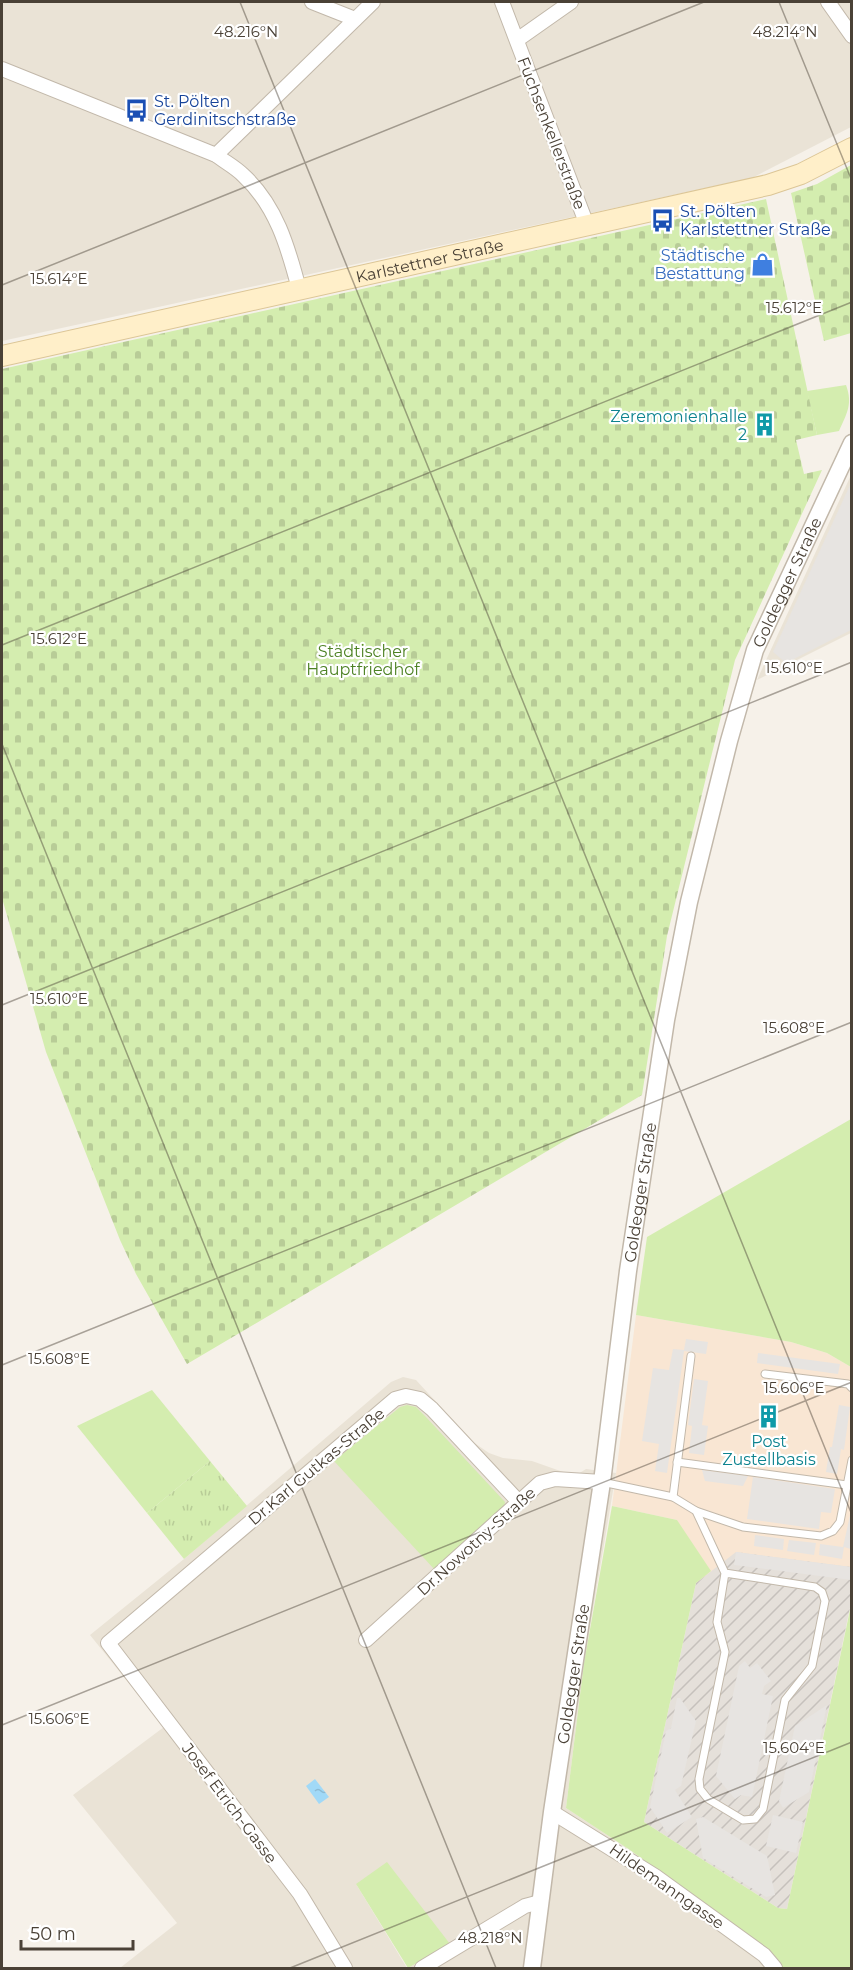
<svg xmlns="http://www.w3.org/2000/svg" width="853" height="1970" font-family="Montserrat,sans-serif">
  <defs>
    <pattern id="industrial-furrows" width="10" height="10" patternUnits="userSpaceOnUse" patternTransform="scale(1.5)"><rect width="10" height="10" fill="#e5e0da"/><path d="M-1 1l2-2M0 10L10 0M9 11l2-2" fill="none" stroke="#c6c1bc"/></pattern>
    <pattern id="cemetery-stones" width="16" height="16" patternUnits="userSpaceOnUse" patternTransform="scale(1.5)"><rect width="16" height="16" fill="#d4edaf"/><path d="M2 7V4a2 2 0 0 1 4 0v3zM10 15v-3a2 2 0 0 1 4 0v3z" fill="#b8cc97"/></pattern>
    <pattern id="park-tufts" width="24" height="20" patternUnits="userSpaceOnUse" patternTransform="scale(1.5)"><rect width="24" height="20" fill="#d4edaf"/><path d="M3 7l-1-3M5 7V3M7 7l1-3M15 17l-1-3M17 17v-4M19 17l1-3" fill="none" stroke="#b8cc97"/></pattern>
    <pattern id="water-ripples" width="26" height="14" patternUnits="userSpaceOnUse" patternTransform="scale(1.5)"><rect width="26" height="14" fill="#a1d9f7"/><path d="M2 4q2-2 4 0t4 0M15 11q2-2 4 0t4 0" fill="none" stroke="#8cbbd4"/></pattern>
  </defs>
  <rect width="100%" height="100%" fill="#f6f1e9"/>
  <g fill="#eae3d6">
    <path d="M 2,2 L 851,2 L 851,127 L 752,178 L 2,341 Z"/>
    <path d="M 851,474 L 851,633 L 757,680 L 851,475 Z"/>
    <path d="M 403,1377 L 416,1380 L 473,1442 L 489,1453 L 503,1458 L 532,1461 L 566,1473 L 578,1474 L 586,1469 L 616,1473 L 584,1663 L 566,1808 L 630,1850 L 768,1950 L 777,1959 L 782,1968 L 408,1968 L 450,1944 L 356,1884 L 407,1968 L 120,1968 L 177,1923 L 73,1795 L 164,1727 L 90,1635 L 184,1559 L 391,1382 Z"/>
  </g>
  <path fill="#f9e6d3" d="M 636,1315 L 791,1342 L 827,1353 L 851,1367 L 851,1603 L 696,1583 L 677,1520 L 612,1506 Z"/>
  <path fill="url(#industrial-furrows)" d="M 736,1552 L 851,1567 L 851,1603 L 787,1909 L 778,1908 L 644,1822 L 696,1583 Z"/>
  <g fill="#d4edaf">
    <path d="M 846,385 C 853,404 847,413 839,431 L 817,435 L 807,391 Z"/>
    <path d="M 851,1119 L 851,1367 L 827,1353 L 791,1342 L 636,1315 L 647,1237 Z"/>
    <path d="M 152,1390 L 210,1461 L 147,1513 L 77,1426 Z"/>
    <path d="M 407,1405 L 416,1407 L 425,1416 L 505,1502 L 504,1507 L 435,1570 L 334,1461 L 400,1407 Z"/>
    <path d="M 612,1506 L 677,1520 L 711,1571 L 696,1583 L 644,1822 L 778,1908 L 787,1909 L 851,1605 L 851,1968 L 782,1968 L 777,1959 L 768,1950 L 630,1850 L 566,1808 L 584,1663 Z"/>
    <path d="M 387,1862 L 450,1944 L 408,1968 L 356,1884 Z"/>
  </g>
  <g fill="url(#cemetery-stones)">
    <path d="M 851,165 L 851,333 L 824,341 L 791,193 L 817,184 Z"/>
    <path d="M 766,199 L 817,435 L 796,440 L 804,474 L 822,470 L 735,660 L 667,936 L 642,1095 L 187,1364 L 136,1274 L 120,1240 L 46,1052 L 2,898 L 2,369 Z"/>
  </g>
  <path fill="url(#park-tufts)" d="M 210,1461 L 247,1506 L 184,1559 L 147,1513 Z"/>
  <g fill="#e7e4e1">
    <path d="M 851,483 L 851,630 L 786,663 L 773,652 Z"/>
    <path d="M 686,1339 L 708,1342 L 706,1354 L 684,1351 L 667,1473 L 655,1471 L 659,1444 L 642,1441 L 653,1368 L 669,1370 L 673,1349 L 684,1350 Z"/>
    <path d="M 758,1353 L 840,1364 L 838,1374 L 757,1363 Z"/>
    <path d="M 694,1379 L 708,1381 L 702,1425 L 708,1426 L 704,1455 L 689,1453 L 692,1426 L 688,1425 Z"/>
    <path d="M 839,1405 L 850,1407 L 844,1450 L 841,1449 L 837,1474 L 826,1472 L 830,1447 L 832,1447 Z"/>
    <path d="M 702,1470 L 748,1476 L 743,1486 L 705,1481 Z"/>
    <path d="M 753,1477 L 835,1489 L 831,1513 L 821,1512 L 819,1529 L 747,1519 Z"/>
    <path d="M 851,1511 L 851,1549 L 844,1547 L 842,1559 L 819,1555 L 820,1544 L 843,1547 Z"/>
    <path d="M 755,1535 L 784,1539 L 783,1550 L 754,1546 Z"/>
    <path d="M 789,1540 L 816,1543 L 814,1555 L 787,1551 Z"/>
    <path d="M 736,1552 L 851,1567 L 851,1580 L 734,1565 Z"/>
    <path d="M 745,1661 L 750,1668 L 757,1663 L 771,1681 L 764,1686 L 762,1694 L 773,1696 L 752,1797 L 741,1795 L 735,1799 L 716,1776 L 739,1666 Z"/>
    <path d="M 677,1698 L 680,1698 L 696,1721 L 681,1786 L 675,1790 L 692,1817 L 667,1833 L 650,1807 L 666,1731 L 671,1728 Z"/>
    <path d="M 827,1705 L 809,1792 L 783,1808 L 779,1801 L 795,1726 Z"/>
    <path d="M 773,1815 L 803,1822 L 796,1853 L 766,1846 Z"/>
    <path d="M 703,1817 L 767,1856 L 775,1895 L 766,1897 L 703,1858 L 696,1819 Z"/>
  </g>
  <path fill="url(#water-ripples)" d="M 315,1779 L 329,1797 L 319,1804 L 306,1786 Z"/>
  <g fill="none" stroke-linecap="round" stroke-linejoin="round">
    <defs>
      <g id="service">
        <path d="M 765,1374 L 848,1384 L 852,1388"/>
        <path d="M 677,1462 L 847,1485"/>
        <path d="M 602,1482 L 673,1497 L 696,1511 L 725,1573 L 717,1622 L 725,1652 L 699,1779 L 700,1789 L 708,1799 L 743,1820 L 755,1819 L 763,1809 L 785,1700 L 812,1666 L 825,1601 L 822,1592 L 815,1587 L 725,1573"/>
        <path d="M 673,1497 L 691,1356"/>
        <path d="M 696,1511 L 743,1527 L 821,1536 L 833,1531 L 840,1522 L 852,1460"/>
      </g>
      <g id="minor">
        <path d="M 312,2 L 355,19"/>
        <path d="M 502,2 L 587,225"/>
        <path d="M 828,2 L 852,36"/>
        <path d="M 517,40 L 571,2"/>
        <path d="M 2,69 L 216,155 C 225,162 235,167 243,175 C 276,205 288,247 299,289"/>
        <path d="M 216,155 L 373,2"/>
        <path d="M 366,1640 L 540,1483 L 555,1479 L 602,1482"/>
        <path d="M 552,1812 L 655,1876 L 764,1955 L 775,1968"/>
        <path d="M 345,1968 L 300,1894 L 108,1643 L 395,1399 L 406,1396 L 420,1399 L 432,1409 L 519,1502"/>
        <path d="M 422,1968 L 525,1906 L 540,1902"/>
      </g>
      <g id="tertiary">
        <path id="s1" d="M 532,1968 L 552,1812 L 602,1482 L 628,1271 L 666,1020 L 689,902 L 729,741 L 755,650 L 852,443"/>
      </g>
      <g id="secondary">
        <path id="s2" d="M 2,356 L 768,185 L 801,174 L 852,148"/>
      </g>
    </defs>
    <use href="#service" stroke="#c2b8aa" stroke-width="9"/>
    <use href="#minor" stroke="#c2b8aa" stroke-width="16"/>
    <use href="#tertiary" stroke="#c2b8aa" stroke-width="19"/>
    <use href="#secondary" stroke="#dcc697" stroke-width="22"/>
    <use href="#service" stroke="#fff" stroke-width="7"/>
    <use href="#minor" stroke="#fff" stroke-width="14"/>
    <use href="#tertiary" stroke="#fff" stroke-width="16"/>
    <use href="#secondary" stroke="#ffefc9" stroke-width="20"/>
  </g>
  <path fill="none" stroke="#4a4136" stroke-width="1.5" stroke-opacity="0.45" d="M 240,2 L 852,1515M 779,2 L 852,181M 2,285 L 704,2M 2,645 L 852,302M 2,744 L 496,1968M 2,1005 L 852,662M 2,1365 L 852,1022M 2,1725 L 852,1382M 290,1968 L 852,1742"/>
  <defs>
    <symbol id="bus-bare" viewBox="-9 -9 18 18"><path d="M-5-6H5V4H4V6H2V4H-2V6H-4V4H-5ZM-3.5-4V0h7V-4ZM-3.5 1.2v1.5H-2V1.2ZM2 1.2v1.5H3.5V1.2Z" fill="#1a4fb4" stroke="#fff" stroke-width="2.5" paint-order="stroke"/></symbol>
    <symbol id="shop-bare" viewBox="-9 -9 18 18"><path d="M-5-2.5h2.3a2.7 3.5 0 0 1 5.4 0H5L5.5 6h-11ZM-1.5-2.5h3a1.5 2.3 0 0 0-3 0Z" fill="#3f7fe0" stroke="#fff" stroke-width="2.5" paint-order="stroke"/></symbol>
    <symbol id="building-bare" viewBox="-9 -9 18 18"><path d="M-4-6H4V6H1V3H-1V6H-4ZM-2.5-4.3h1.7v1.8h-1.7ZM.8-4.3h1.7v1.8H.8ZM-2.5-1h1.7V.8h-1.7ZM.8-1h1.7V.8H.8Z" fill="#0f9aa8" stroke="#fff" stroke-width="2.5" paint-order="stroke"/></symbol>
  </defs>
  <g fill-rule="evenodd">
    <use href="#bus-bare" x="120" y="94" width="33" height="33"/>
    <use href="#bus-bare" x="646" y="204" width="33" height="33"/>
    <use href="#shop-bare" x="746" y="248" width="33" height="33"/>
    <use href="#building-bare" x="748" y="408" width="33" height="33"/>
    <use href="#building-bare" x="752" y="1400" width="33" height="33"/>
  </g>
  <g text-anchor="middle" stroke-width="4.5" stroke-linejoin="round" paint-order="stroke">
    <g font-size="16" fill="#164399" stroke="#fff" text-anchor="start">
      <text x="154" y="107">St. Pölten<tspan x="154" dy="18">Gerdinitschstraße</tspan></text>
      <text x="680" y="217">St. Pölten<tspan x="680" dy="18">Karlstettner Straße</tspan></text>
    </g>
    <g font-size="16" fill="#4a4136" stroke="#fff">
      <text transform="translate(552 133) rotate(69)" y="6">Fuchsenkellerstraße</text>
      <text dy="6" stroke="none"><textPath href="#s2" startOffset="438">Karlstettner Straße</textPath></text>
      <text dy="6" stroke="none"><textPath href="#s1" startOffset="1413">Goldegger Straße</textPath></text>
      <text dy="6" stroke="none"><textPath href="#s1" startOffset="783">Goldegger Straße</textPath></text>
      <text transform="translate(316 1466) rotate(-40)" y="6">Dr.Karl Gutkas-Straße</text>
      <text transform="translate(476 1541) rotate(-42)" y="6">Dr.Nowotny-Straße</text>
      <text dy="6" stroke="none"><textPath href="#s1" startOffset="297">Goldegger Straße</textPath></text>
      <text transform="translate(230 1803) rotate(53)" y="6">Josef Etrich-Gasse</text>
      <text transform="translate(667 1886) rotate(35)" y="6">Hildemanngasse</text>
    </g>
    <g font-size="16" fill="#366cbe" stroke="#fff" text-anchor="end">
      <text x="745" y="261">Städtische<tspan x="745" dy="18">Bestattung</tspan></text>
    </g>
    <g font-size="16" fill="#0d838f" stroke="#fff" text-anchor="end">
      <text x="747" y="422">Zeremonienhalle<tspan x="747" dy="18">2</tspan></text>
      <text x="769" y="1447" text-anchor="middle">Post<tspan x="769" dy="18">Zustellbasis</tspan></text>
    </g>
    <g font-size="16" fill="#4d8224" stroke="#fff">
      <text x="363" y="657">Städtischer<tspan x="363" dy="18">Hauptfriedhof</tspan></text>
    </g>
  </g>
  <g font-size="15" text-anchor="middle" fill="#4a4136" stroke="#fff" stroke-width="4.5" stroke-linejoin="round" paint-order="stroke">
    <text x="246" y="37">48.216°N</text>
    <text x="785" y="37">48.214°N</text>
    <text x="59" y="284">15.614°E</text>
    <text x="794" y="313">15.612°E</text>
    <text x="59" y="644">15.612°E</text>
    <text x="794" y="673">15.610°E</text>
    <text x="59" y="1004">15.610°E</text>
    <text x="794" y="1033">15.608°E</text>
    <text x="59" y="1364">15.608°E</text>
    <text x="794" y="1393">15.606°E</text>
    <text x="59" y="1724">15.606°E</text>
    <text x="794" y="1753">15.604°E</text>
    <text x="490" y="1943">48.218°N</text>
  </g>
  <rect width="853" height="1970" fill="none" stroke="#4a4136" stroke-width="6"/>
  <path d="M21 1940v9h112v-9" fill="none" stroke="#4a4136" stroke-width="3"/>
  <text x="30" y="1940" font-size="18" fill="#4a4136" stroke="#ffffff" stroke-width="4.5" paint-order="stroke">50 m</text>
</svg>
